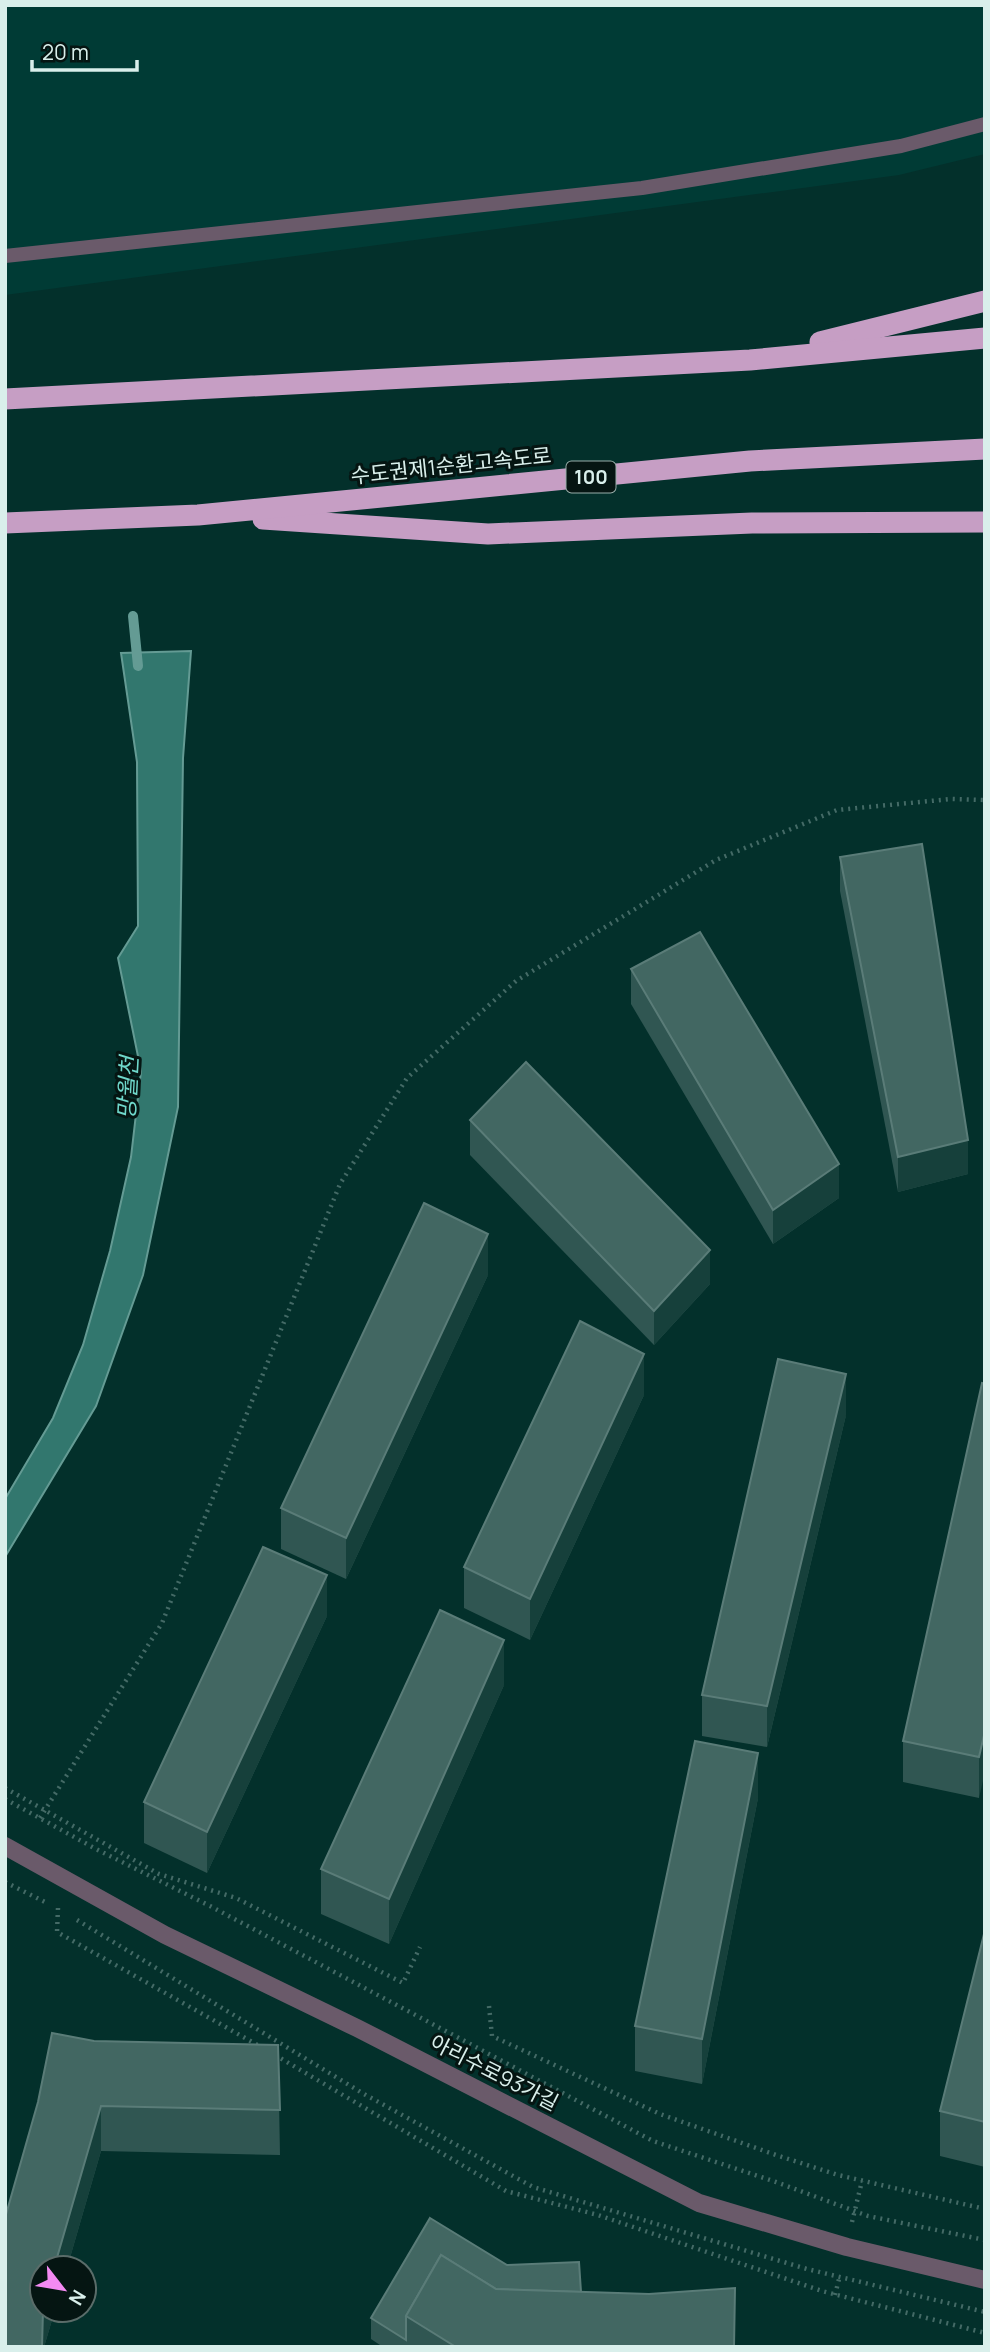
<svg xmlns="http://www.w3.org/2000/svg" width="990" height="2352" font-family="Manrope,'Noto Sans KR',sans-serif">
  <rect width="100%" height="100%" fill="#03302b"/>
  <path fill="#003b35" d="M 5,5 L 985,5 L 985,154 L 899,175 L 5,295 Z"/>
  <path fill="#32776e" stroke="#649b94" stroke-width="2" d="M 191,651 L 183,758 L 178,1107 L 143,1275 L 96,1406 L 5,1557 L 5,1499 L 53,1418 L 83,1345 L 110,1251 L 131,1157 L 141,1071 L 118,958 L 138,926 L 137,762 L 121,653 Z"/>
  <g fill="none" stroke-linecap="round" stroke-linejoin="round">
    <path stroke="#649b94" stroke-width="10" d="M 133,616 L 138,666"/>
    <g stroke="#446a66" stroke-width="4.5" stroke-dasharray="2 5" stroke-linecap="butt">
      <path d="M 5,1788 L 159,1874 L 236,1898 L 403,1983 L 420,1947"/>
      <path d="M 5,1799 L 96,1849 L 210,1906 L 653,2141 L 776,2182 L 868,2216 L 985,2240"/>
      <path d="M 40,1818 L 162,1623 L 340,1184 L 407,1078 L 516,981 L 716,860 L 837,810 L 951,799 L 985,800"/>
      <path d="M 5,1882 L 45,1902"/>
      <path d="M 58,1908 L 57,1932 L 261,2047"/>
      <path d="M 77,1920 L 364,2094 L 533,2187 L 807,2269 L 985,2312"/>
      <path d="M 489,2006 L 492,2036 L 660,2114 L 776,2155 L 838,2175 L 985,2209"/>
      <path d="M 275,2055 L 506,2191 L 598,2215 L 822,2291 L 985,2333"/>
      <path d="M 852,2222 L 862,2181"/>
      <path d="M 835,2295 L 840,2275"/>
    </g>
    <path stroke="#6a5a6a" stroke-width="14" d="M 5,256 L 642,188 L 901,146 L 985,124"/>
    <path stroke="#6a5a6a" stroke-width="18" d="M 5,1846 L 165,1935 L 357,2028 L 699,2203 L 847,2247 L 985,2280"/>
    <g stroke="#c69ec4" stroke-width="21">
      <path d="M 820,342 L 985,301"/>
      <path d="M 5,399 L 750,360 L 985,338"/>
      <path d="M 263,519 L 488,534 L 752,523 L 985,522"/>
      <path d="M 5,523 L 198,515 L 750,461 L 985,449"/>
    </g>
  </g>
  <g fill="#305652">
    <path d="M 840,857 L 968,1174 L 898,1192 L 840,891 Z"/>
    <path d="M 631,969 L 839,1198 L 773,1244 L 631,1004 Z"/>
    <path d="M 470,1120 L 710,1284 L 654,1345 L 470,1155 Z"/>
    <path d="M 488,1275 L 346,1579 L 281,1549 L 281,1508 Z"/>
    <path d="M 982,1383 L 979,1798 L 903,1782 L 903,1741 Z"/>
    <path d="M 644,1395 L 530,1640 L 464,1608 L 464,1567 Z"/>
    <path d="M 846,1415 L 767,1747 L 702,1736 L 702,1695 Z"/>
    <path d="M 327,1616 L 207,1873 L 144,1843 L 144,1802 Z"/>
    <path d="M 504,1685 L 389,1944 L 321,1914 L 321,1869 Z"/>
    <path d="M 758,1798 L 702,2084 L 635,2071 L 635,2026 Z"/>
    <path d="M 985,1930 L 985,2167 L 940,2156 L 940,2111 Z"/>
    <path d="M 52,2033 L 94,2041 L 278,2045 L 280,2155 L 101,2151 L 67,2268 L 42,2268 L 42,2310 L 55,2310 L 44,2347 L 5,2347 L 5,2218 L 38,2102 Z"/>
    <path d="M 507,2265 L 581,2292 L 649,2294 L 735,2288 L 735,2347 L 383,2347 L 371,2339 L 371,2318 Z"/>
  </g>
  <g fill="#16403b">
    <path d="M 968,1140 L 968,1174 L 898,1192 L 898,1157 Z"/>
    <path d="M 839,1164 L 839,1198 L 773,1244 L 773,1210 Z"/>
    <path d="M 488,1234 L 488,1275 L 346,1579 L 346,1538 Z"/>
    <path d="M 710,1250 L 710,1284 L 654,1345 L 654,1311 Z"/>
    <path d="M 644,1354 L 644,1395 L 530,1640 L 530,1599 Z"/>
    <path d="M 846,1374 L 846,1415 L 767,1747 L 767,1706 Z"/>
    <path d="M 327,1575 L 327,1616 L 207,1873 L 207,1832 Z"/>
    <path d="M 504,1640 L 504,1685 L 389,1944 L 389,1899 Z"/>
    <path d="M 985,1731 L 985,1772 L 979,1798 L 979,1757 Z"/>
    <path d="M 758,1753 L 758,1798 L 702,2084 L 702,2039 Z"/>
    <path d="M 101,2106 L 101,2151 L 67,2268 L 54,2268 Z"/>
    <path d="M 43,2310 L 55,2310 L 44,2347 L 42,2347 Z"/>
  </g>
  <g fill="#426762" stroke="#5a7c78" stroke-width="2">
    <path d="M 922,844 L 968,1140 L 898,1157 L 840,857 Z"/>
    <path d="M 700,932 L 839,1164 L 773,1210 L 631,969 Z"/>
    <path d="M 526,1062 L 710,1250 L 654,1311 L 470,1120 Z"/>
    <path d="M 424,1203 L 488,1234 L 346,1538 L 281,1508 Z"/>
    <path d="M 580,1321 L 644,1354 L 530,1599 L 464,1567 Z"/>
    <path d="M 778,1359 L 846,1374 L 767,1706 L 702,1695 Z"/>
    <path d="M 982,1383 L 985,1384 L 985,1731 L 979,1757 L 903,1741 Z"/>
    <path d="M 263,1547 L 327,1575 L 207,1832 L 144,1802 Z"/>
    <path d="M 440,1610 L 504,1640 L 389,1899 L 321,1869 Z"/>
    <path d="M 695,1741 L 758,1753 L 702,2039 L 635,2026 Z"/>
    <path d="M 985,1930 L 985,2122 L 940,2111 Z"/>
    <path d="M 52,2033 L 94,2041 L 278,2045 L 280,2110 L 101,2106 L 54,2268 L 42,2268 L 42,2310 L 43,2310 L 42,2347 L 5,2347 L 5,2218 L 38,2102 Z"/>
    <path d="M 430,2218 L 507,2265 L 579,2262 L 581,2292 L 496,2289 L 441,2255 L 406,2316 L 406,2340 L 371,2318 Z"/>
    <path d="M 441,2255 L 496,2289 L 649,2294 L 735,2288 L 734,2347 L 456,2347 L 406,2316 Z"/>
  </g>
  <g text-anchor="middle" stroke-width="6" stroke-linejoin="round" paint-order="stroke">
    <rect fill="#051512" stroke="#99aeaa" stroke-width="2" x="566.5" y="461.5" width="49" height="31" rx="5"/>
    <g font-size="19" font-weight="bold" fill="#d9efeb">
      <text x="591" y="484">100</text>
    </g>
    <g font-size="21" fill="#d9efeb" stroke="#051512">
      <text transform="translate(451 466) rotate(-6)" y="7">수도권제1순환고속도로</text>
      <text transform="translate(494 2073) rotate(27)" y="7">아리수로93가길</text>
    </g>
    <g font-size="23" font-style="italic" fill="#6fd8cb" stroke="#051512">
      <text transform="translate(128 1088) rotate(-87)" y="8">망월천</text>
    </g>
  </g>
  <rect width="990" height="2352" fill="none" stroke="#d9efeb" stroke-width="14"/>
  <g transform="translate(63 2289) rotate(121)"><circle r="33" fill="#051512" stroke="#5a6c69" stroke-width="2"/>
  <path d="M0-5L12 26L0 18L-12 26Z" fill="#f38af2"/>
  <text y="-10" font-size="19" font-weight="bold" text-anchor="middle" fill="#d9efeb">N</text>
  </g>
  <path d="M32 60v10h105v-10" fill="none" stroke="#d9efeb" stroke-width="3.5"/>
  <text x="42" y="60" font-size="21" fill="#d9efeb" stroke="#051512" stroke-width="5" paint-order="stroke">20 m</text>
</svg>
